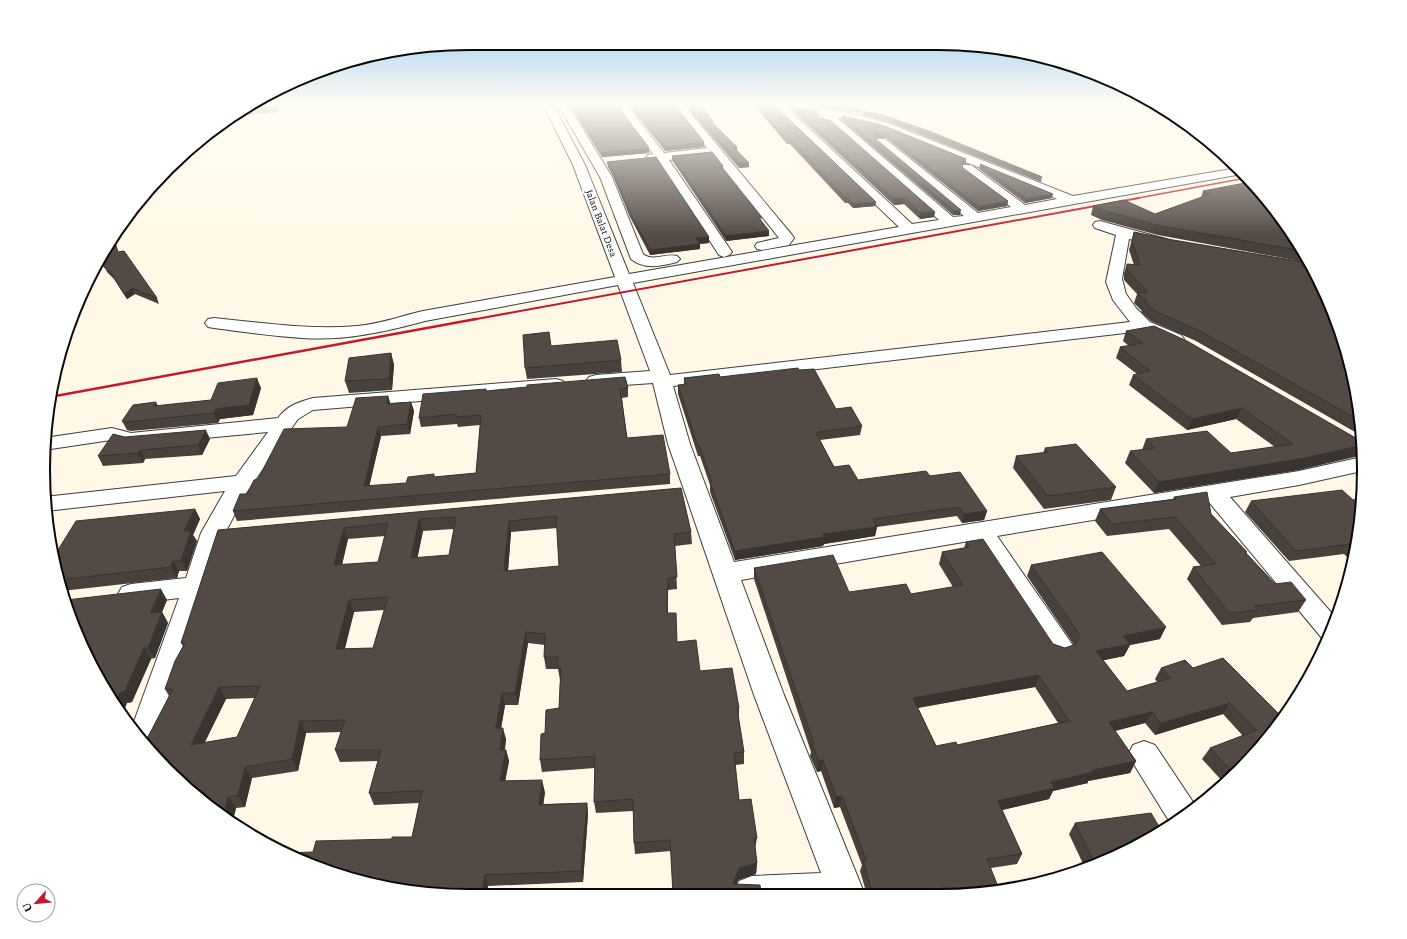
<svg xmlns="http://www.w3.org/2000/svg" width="1407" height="939" font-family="Spectral,serif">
  <rect width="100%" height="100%" fill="#fff8e6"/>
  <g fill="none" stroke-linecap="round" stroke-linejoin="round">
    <defs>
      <g id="minor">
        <path d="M 543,104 L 553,104 L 585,165 L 629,274 L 899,227 L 770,104 C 811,104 851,112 890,124 L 1073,196 L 1237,168 L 1242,174 L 633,283 L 670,375 L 1130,322 L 1113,300 L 1106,282 L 1116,235 L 1095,228 L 1093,225 L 1095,222 L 1100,221 L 1166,239 L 1168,242 L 1166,245 L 1161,246 L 1129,239 L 1122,279 L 1126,294 L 1136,308 L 1150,322 L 1181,335 L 1184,339 L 1181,343 C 1168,346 1154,337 1142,331 L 673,386 L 690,444 L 734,562 L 1299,471 L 1362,457 L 1362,471 L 1299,485 L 1230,497 L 1336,618 L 1327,639 L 1321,637 L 1208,501 L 997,536 L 1074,647 L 1070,655 L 1060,658 L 1050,655 L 975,540 L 741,580 L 784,695 L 865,895 L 734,894 L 739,881 L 752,876 L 821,873 L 754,695 L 684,490 L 668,444 L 653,383 L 596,387 L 589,385 L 586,381 L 589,377 L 596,375 L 650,371 L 618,285 L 425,321 C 385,332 344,341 302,338 C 273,336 243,332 214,328 L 208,327 L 205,323 L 208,319 L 214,318 C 262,323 309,330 357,326 C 380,324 401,316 423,311 L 615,277 L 573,165 ZM 788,109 L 830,116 L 820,115 L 815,118 L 816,120 L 830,123 L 939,220 L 912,224 ZM 834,117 L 858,121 L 882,128 L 1057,199 L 1025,205 L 971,165 L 963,165 L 961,168 L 963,171 L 1011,207 L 978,213 L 885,139 L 877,139 L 875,141 L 877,143 L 964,216 L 953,217 L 837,118 Z"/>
        <path d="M 615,104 L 626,104 L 664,153 L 707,148 L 672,104 L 683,104 L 792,235 L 794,238 L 789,245 L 762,250 L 757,249 L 755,246 L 757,243 L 779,238 L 713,155 L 669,160 L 732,252 L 729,255 L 724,257 L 719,255 L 658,161 L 648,161 L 646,158 L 648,155 L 653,154 Z"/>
        <path d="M 565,105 L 570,108 L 612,177 L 643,254 C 653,262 666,253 677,256 L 680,259 L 677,262 C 662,266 644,270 631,259 L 600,177 L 560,108 Z"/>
        <path d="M 556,379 L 563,381 L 566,385 L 563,389 L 313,410 L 298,419 L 246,493 L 225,533 L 184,664 L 157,741 L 153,751 L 149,751 L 132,727 L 179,598 L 131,604 L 122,601 L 118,594 L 122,587 L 131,584 L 186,578 L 201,533 L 225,491 L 46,511 L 44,497 L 236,476 L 268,432 L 130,445 L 111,440 L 44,450 L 44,438 L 112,428 L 131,433 L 278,418 C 287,406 298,402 313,398 Z"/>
        <path d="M 1144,741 L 1155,745 L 1197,808 L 1171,824 L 1128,755 L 1133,745 Z"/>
      </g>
    </defs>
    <use href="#minor" stroke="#3d3d3d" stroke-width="2"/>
    <use href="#minor" fill="#fff" fill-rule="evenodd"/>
    <path stroke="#c4182d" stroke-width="1.5" d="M 1133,199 L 1246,178"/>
    <path stroke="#c4182d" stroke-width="2" d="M 471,320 L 1139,198"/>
    <path stroke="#c4182d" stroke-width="2.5" d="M 50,397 L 476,319"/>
  </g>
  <g fill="#47403b" fill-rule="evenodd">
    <path d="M 569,104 L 616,104 L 649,148 L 649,153 L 602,157 Z"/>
    <path d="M 628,104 L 674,104 L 704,147 L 665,151 Z"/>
    <path d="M 684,104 L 697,104 L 710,118 L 713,123 L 737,147 L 737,150 L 749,163 L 749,167 L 739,168 Z"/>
    <path d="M 753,104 L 773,104 L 876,202 L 875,206 L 853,208 L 848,203 L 845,203 L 790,144 L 787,144 Z"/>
    <path d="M 802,104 L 831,104 L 861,110 L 860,113 Z"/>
    <path d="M 793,107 L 817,111 L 817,115 L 816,116 L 935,212 L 934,217 L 920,219 L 904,204 L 894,205 L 793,111 Z"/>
    <path d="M 862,111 L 883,115 L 1042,177 L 1041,182 L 891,123 L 862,115 Z"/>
    <path d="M 842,116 L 966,164 L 961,165 L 963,168 L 1008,201 L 1007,206 L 978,211 L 886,138 L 876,138 L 877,140 L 960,215 L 953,215 L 841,120 Z"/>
    <path d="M 672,156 L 723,170 L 769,231 L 769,236 L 726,241 L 672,160 Z"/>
    <path d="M 607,162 L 709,237 L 709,243 L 700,244 L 700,249 L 650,255 L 630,217 L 613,176 L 608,167 Z"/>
    <path d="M 980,164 L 1052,198 L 1025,203 L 979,169 Z"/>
    <path d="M 1203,191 L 1276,210 L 1320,281 L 1350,359 L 1362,436 L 1196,341 L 1151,321 L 1141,312 L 1142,311 L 1134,303 L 1137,294 L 1124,280 L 1124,273 L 1127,264 L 1134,265 L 1129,250 L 1134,232 L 1173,240 L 1305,262 L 1158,235 L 1102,220 L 1091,215 L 1093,206 L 1155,214 L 1201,198 Z"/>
    <path d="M 114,239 L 118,252 L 157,298 L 159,304 L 135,294 L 127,299 L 114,279 L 107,272 L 102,260 Z"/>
    <path d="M 1126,331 L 1361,441 L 1299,470 L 1154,493 L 1125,463 L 1130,451 L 1142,450 L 1146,439 L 1231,453 L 1275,447 L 1236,419 L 1187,430 L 1129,385 L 1133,375 L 1137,374 L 1116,358 L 1120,347 L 1129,346 L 1123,341 Z"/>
    <path d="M 551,346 L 621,360 L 622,372 L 527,379 L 525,368 Z"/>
    <path d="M 391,353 L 394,365 L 392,390 L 349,393 L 345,381 Z"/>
    <path d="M 799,370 L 836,409 L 862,426 L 860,435 L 820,440 L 834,467 L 858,480 L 930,476 L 987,511 L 984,520 L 962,523 L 957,516 L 877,527 L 875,536 L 824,544 L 823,546 L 735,560 L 710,492 L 710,485 L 700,456 L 698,456 L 678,394 L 678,385 L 684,385 L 684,378 L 720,377 Z"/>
    <path d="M 261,388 L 253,415 L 220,419 L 218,423 L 131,431 L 127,430 L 122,421 L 158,406 L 211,400 Z"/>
    <path d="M 628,388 L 628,397 L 622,398 L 627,438 L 670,474 L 670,484 L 237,521 L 233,511 L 247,494 L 258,479 L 347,427 L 388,396 L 390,403 L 411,402 L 414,411 L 410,434 L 381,436 L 369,486 L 406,483 L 435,477 L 476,473 L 480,425 L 458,427 L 457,424 L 421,427 L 419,418 L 486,389 L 486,391 Z"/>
    <path d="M 125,437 L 210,439 L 202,455 L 145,459 L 143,463 L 103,466 L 98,456 Z"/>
    <path d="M 1045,448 L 1116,487 L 1111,500 L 1044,509 L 1013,468 L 1016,456 L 1043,453 Z"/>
    <path d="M 681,488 L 691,532 L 692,544 L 675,546 L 677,589 L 668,590 L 668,613 L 677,642 L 700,671 L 739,708 L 739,720 L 744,752 L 744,764 L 735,765 L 739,800 L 757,838 L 755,849 L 757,863 L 756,874 L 738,880 L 737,884 L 673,894 L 671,851 L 635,854 L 634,843 L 633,811 L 596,813 L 594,802 L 595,768 L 542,772 L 540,760 L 545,733 L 559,708 L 560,680 L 558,669 L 546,669 L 544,657 L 545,645 L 528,643 L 518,705 L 505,705 L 501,728 L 506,739 L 505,750 L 506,750 L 509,761 L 505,781 L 545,792 L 543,804 L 587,803 L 588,814 L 583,882 L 488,886 L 487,893 L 414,892 L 359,881 L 313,852 L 412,837 L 419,803 L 374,805 L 369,793 L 378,761 L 340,762 L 335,750 L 341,732 L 306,733 L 298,771 L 252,778 L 245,807 L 236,808 L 233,820 L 188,790 L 145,741 L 149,735 L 169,696 L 165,689 L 183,646 L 181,643 L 218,530 ZM 557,528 L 559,566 L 508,571 L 511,532 ZM 454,529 L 449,555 L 417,558 L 423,531 ZM 385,536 L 378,562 L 342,565 L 348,539 ZM 384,610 L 373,648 L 345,649 L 354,612 ZM 255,698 L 237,737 L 205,742 L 226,699 Z"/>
    <path d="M 1174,497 L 1211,514 L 1247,552 L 1246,553 L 1275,584 L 1306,600 L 1298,612 L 1253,618 L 1250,622 L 1222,625 L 1187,579 L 1193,567 L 1201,566 L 1169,529 L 1107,536 L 1095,521 L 1100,509 L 1173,499 Z"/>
    <path d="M 1251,501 L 1360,525 L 1352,562 L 1344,554 L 1289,561 L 1245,512 Z"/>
    <path d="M 195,509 L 200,519 L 193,535 L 197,541 L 187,571 L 179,571 L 177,578 L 62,591 L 57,580 L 58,550 Z"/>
    <path d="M 966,542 L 1053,644 L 1065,648 L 1074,645 L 1027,576 L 1031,565 L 1160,639 L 1130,645 L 1124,656 L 1103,660 L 1127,691 L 1157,682 L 1155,679 L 1161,668 L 1193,668 L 1282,717 L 1224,783 L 1202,759 L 1210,748 L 1243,736 L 1223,714 L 1155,735 L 1145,723 L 1115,731 L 1136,761 L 1130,773 L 1088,781 L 1088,783 L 1053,791 L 1049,799 L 1002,810 L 1022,854 L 1017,864 L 991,868 L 965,895 L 867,895 L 860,871 L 862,865 L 840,807 L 834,808 L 821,771 L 817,772 L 810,756 L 811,752 L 754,579 L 754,568 L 849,592 L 911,594 L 953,587 L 939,564 L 942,552 L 964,548 ZM 1035,687 L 1058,723 L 957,745 L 936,746 L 918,708 Z"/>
    <path d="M 167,600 L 162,612 L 168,623 L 155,658 L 151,659 L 132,702 L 127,703 L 100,683 Z"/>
    <path d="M 1075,823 L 1126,852 L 1085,868 L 1069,834 Z"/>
  </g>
  <g fill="#3a3430">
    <path d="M 277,104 L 279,104 L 278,112 L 247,115 L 245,110 Z"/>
    <path d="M 817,111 L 817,115 L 814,118 L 814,113 Z"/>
    <path d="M 878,133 L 877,138 L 874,140 L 874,136 Z"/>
    <path d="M 704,142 L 704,147 L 665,151 L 665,147 Z"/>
    <path d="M 649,148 L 649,153 L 602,157 L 601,153 Z"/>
    <path d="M 966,159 L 966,164 L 962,164 L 960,167 L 961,163 L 963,160 Z"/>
    <path d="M 749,163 L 749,167 L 739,168 L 740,164 Z"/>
    <path d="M 720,166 L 723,166 L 723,170 Z"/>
    <path d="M 1053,194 L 1052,198 L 1025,203 L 1027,199 Z"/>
    <path d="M 905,198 L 904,204 L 894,205 L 894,199 Z"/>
    <path d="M 1008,201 L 1007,206 L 978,211 L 979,207 Z"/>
    <path d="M 876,202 L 875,206 L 853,208 L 853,204 Z"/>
    <path d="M 961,210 L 960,215 L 953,215 L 954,211 Z"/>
    <path d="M 935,212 L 934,217 L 920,219 L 920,213 Z"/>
    <path d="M 769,231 L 769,236 L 726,241 L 726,236 Z"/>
    <path d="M 709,237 L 709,243 L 696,244 L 696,238 Z"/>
    <path d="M 700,244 L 700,249 L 650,255 L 650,250 Z"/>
    <path d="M 132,288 L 135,294 L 127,299 L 124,294 Z"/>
    <path d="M 391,353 L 394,365 L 392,390 L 389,379 Z"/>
    <path d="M 257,378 L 261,388 L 253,415 L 220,419 L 218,423 L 214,413 L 216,409 Z"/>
    <path d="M 388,396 L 391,405 L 387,404 Z"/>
    <path d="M 156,402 L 161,412 L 154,406 Z"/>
    <path d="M 411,402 L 414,411 L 410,434 L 407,424 Z"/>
    <path d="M 1242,408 L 1236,419 L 1187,430 L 1192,419 Z"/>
    <path d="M 378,427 L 381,436 L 367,496 L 364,486 Z"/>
    <path d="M 206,430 L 210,439 L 202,455 L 198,445 Z"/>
    <path d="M 1363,445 L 1363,455 L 1299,470 L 1154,493 L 1159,482 Z"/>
    <path d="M 140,450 L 145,459 L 143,463 L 138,453 Z"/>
    <path d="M 195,509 L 200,519 L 193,535 L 197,541 L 187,571 L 181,560 L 184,531 Z"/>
    <path d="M 987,511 L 984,520 L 962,523 L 964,514 Z"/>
    <path d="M 419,519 L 423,531 L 415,570 L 411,558 Z"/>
    <path d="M 509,521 L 511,532 L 507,583 L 504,571 Z"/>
    <path d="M 877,527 L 875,536 L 824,544 L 823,546 L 735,560 L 735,551 L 823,534 Z"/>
    <path d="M 344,528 L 348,539 L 339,577 L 334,565 Z"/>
    <path d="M 173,561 L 179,571 L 177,578 L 171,567 Z"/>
    <path d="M 668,578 L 668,625 L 667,613 Z"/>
    <path d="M 161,589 L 167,600 L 162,612 L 168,623 L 155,658 L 148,648 L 150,613 Z"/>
    <path d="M 349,600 L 354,612 L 341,661 L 336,649 Z"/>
    <path d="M 1166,627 L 1160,639 L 1130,645 L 1124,656 L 1091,663 L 1096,651 L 1123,636 Z"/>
    <path d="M 526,632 L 528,643 L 518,705 L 515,693 Z"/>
    <path d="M 144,648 L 151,659 L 132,702 L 127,703 L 123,714 L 115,703 L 120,693 Z"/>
    <path d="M 1039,675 L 1035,687 L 910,709 L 913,698 Z"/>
    <path d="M 219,687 L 226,699 L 198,756 L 191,745 Z"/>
    <path d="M 502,693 L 505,705 L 499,740 L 496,728 Z"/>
    <path d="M 1230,703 L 1223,714 L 1155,735 L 1161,723 Z"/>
    <path d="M 1152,712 L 1145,723 L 1103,734 L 1109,722 Z"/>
    <path d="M 300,721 L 306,733 L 298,771 L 292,759 Z"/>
    <path d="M 503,728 L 506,739 L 503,762 L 500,750 Z"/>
    <path d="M 506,750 L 509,761 L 503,793 L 500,781 Z"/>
    <path d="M 823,760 L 821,771 L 817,772 L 819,761 Z"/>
    <path d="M 1136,761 L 1130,773 L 1088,781 L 1088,783 L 1053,791 L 1049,799 L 994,812 L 998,801 L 1051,782 L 1093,770 Z"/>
    <path d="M 245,767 L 252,778 L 245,807 L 238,795 Z"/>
    <path d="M 1238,769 L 1224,783 L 1232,772 Z"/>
    <path d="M 542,780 L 545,792 L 542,816 L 539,805 Z"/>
    <path d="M 842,796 L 840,807 L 834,808 L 836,797 Z"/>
    <path d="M 228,797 L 236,808 L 233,820 L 224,814 Z"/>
    <path d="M 587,803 L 588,814 L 583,882 L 581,871 Z"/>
    <path d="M 757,863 L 756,874 L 738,880 L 733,894 L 733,884 L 739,868 Z"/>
    <path d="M 485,875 L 488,886 L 487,893 L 482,893 Z"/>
  </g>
  <g fill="#534a45" stroke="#3a3430" fill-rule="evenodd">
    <path d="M 254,104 L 277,104 L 277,107 L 245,110 L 246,108 Z"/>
    <path d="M 571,104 L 616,104 L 649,148 L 601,153 Z"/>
    <path d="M 631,104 L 674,104 L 704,142 L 665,147 Z"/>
    <path d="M 688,104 L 697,104 L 710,116 L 708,116 L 713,121 L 710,121 L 737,147 L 733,147 L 749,163 L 740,164 Z"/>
    <path d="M 756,104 L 773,104 L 876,202 L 853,204 L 848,198 L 846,198 L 791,139 L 787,140 Z"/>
    <path d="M 827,104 L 831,104 L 861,110 Z"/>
    <path d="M 793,107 L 817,111 L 814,113 L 816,117 L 830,120 L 935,212 L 920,213 L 905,198 L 894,199 Z"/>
    <path d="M 862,111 L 883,115 L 929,131 L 1042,177 L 891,119 Z"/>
    <path d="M 842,116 L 882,125 L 966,159 L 963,160 L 961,163 L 963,168 L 1008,201 L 979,207 L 886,134 L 878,133 L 874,136 L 877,140 L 961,210 L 954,211 Z"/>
    <path d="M 712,152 L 723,166 L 720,166 L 762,218 L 759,218 L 769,231 L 726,236 L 672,156 Z"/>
    <path d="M 656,157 L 709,237 L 696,238 L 700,244 L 650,250 L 629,211 L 613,171 L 607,162 Z"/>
    <path d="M 980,164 L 1053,194 L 1027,199 Z"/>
    <path d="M 1250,182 L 1276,210 L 1302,251 L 1161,226 L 1105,211 L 1093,206 L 1124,200 L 1155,214 L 1210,194 L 1203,191 Z"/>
    <path d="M 1134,232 L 1173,240 L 1309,263 L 1320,281 L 1350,359 L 1359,420 L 1200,331 L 1155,311 L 1145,302 L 1147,302 L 1138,293 L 1148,292 L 1127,270 L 1127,264 L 1140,265 L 1132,241 Z"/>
    <path d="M 114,240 L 118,252 L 124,251 L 157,298 L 132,288 L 124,294 L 112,274 L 104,267 L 102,260 Z"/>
    <path d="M 1154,326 L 1187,341 L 1361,441 L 1363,441 L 1363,445 L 1305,458 L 1159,482 L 1130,451 L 1155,448 L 1146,439 L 1207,431 L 1231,453 L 1293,444 L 1242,408 L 1192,419 L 1133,375 L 1149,371 L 1147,370 L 1149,370 L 1120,347 L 1143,343 L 1126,331 Z"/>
    <path d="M 549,332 L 551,346 L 617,340 L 621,360 L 525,368 L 523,335 Z"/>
    <path d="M 391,353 L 389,379 L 345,381 L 349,358 Z"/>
    <path d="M 798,368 L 799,370 L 814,369 L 836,409 L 851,407 L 862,426 L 818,432 L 818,433 L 816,433 L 834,467 L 849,465 L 858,480 L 926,471 L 930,476 L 960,472 L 987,511 L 964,514 L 959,507 L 873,519 L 877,527 L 823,534 L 824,537 L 735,551 L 710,482 L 712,482 L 700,447 L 698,447 L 678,385 L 686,384 L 684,378 L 719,374 L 720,377 Z"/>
    <path d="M 625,377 L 628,388 L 620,389 L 627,438 L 663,435 L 670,474 L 233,511 L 240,494 L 247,494 L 254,480 L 258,479 L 284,429 L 347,427 L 356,398 L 388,396 L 387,404 L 411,402 L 407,424 L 378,427 L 364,486 L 406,483 L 408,477 L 434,474 L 434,477 L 476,473 L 481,415 L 456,417 L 456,414 L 419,418 L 423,394 L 486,389 L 486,391 L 527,387 L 527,385 Z"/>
    <path d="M 257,378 L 249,405 L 216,409 L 214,413 L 126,422 L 122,421 L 133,405 L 156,402 L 154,406 L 211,400 L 218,383 Z"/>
    <path d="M 206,430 L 198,445 L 140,450 L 138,453 L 98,456 L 113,434 L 125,437 Z"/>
    <path d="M 1076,444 L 1116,487 L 1048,496 L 1016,456 L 1048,452 L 1045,448 Z"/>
    <path d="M 681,488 L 691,532 L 674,534 L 677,577 L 668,578 L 667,613 L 676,613 L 677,642 L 696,640 L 700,671 L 732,668 L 739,708 L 737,708 L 744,752 L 734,753 L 739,800 L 751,799 L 757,838 L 754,838 L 757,863 L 739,868 L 733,884 L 760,885 L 761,894 L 673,894 L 670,840 L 634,843 L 633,799 L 594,802 L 595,756 L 540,760 L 541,734 L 545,733 L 546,710 L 559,708 L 561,668 L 558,668 L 558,657 L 544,657 L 545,634 L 526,632 L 515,693 L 502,693 L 496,728 L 503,728 L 500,750 L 506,750 L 500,781 L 542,780 L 539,805 L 587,803 L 581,871 L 485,875 L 482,893 L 453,893 L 454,889 L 404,890 L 359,881 L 284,853 L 313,852 L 316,841 L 392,839 L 392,837 L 412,837 L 422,791 L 369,793 L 381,750 L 335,750 L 345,720 L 300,721 L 292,759 L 245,767 L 238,795 L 228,797 L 224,814 L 188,790 L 149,751 L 142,741 L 145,741 L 149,735 L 173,689 L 165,689 L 175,661 L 185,643 L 181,643 L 218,530 ZM 556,516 L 559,566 L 504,571 L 509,521 ZM 456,517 L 449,555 L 411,558 L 419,519 ZM 388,523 L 378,562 L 334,565 L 344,528 ZM 388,597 L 373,648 L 336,649 L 349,600 ZM 260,686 L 237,737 L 191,745 L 219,687 Z"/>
    <path d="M 1342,490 L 1353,500 L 1361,499 L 1360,525 L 1355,548 L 1351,544 L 1296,551 L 1251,501 Z"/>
    <path d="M 1207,492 L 1211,514 L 1247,552 L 1245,552 L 1275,584 L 1291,582 L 1306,600 L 1254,606 L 1258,610 L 1229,613 L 1193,567 L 1216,564 L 1175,517 L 1112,524 L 1100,509 L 1176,499 L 1174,497 Z"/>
    <path d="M 195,509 L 184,531 L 191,531 L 181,560 L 173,561 L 171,567 L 58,580 L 53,551 L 58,550 L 76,521 Z"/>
    <path d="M 983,539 L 1053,644 L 1065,648 L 1076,644 L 1080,635 L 1031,565 L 1102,552 L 1166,627 L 1123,636 L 1130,644 L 1096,651 L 1127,691 L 1171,678 L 1161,668 L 1185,660 L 1193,668 L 1223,658 L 1282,717 L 1258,751 L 1238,769 L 1232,772 L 1210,748 L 1257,730 L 1230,703 L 1161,723 L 1152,712 L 1109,722 L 1136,761 L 1093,770 L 1093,772 L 1051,782 L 1054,788 L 998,801 L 1022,854 L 987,859 L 999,889 L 965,895 L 873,895 L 863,860 L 866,860 L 842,796 L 836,797 L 823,760 L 819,761 L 812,745 L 814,744 L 754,568 L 833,555 L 849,592 L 906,584 L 911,594 L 963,585 L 942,552 L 969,547 L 966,542 ZM 1039,675 L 1069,721 L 957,745 L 956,742 L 936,746 L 913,698 Z"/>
    <path d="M 161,589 L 150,613 L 162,612 L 148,648 L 144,648 L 125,691 L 120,693 L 115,703 L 100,683 L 66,600 Z"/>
    <path d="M 1151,813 L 1161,830 L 1126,852 L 1095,864 L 1075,823 Z"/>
  </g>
  <linearGradient id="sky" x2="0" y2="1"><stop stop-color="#8dc6f0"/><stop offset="0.44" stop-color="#fffcf4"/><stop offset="1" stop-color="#fffcf4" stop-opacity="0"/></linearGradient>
  <rect width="1407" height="236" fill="url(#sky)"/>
  <g text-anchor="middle" stroke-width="4" stroke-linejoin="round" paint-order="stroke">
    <g font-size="10" fill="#0a0a0a" stroke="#fff">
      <text transform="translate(602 223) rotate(69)" y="4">Jalan Balat Desa</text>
    </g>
  </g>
  <path d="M0 0H1407V939H0ZM469 50H938A419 419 0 0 1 1357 469V470A419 419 0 0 1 938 889H469A419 419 0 0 1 50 470V469A419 419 0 0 1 469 50Z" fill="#fff" fill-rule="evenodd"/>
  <path fill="none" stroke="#0a0a0a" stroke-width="2" d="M469 50H938A419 419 0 0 1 1357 469V470A419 419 0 0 1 938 889H469A419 419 0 0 1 50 470V469A419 419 0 0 1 469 50Z"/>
  <g transform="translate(36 903) rotate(243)"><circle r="19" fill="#ffffff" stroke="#9d9d9d"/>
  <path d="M0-3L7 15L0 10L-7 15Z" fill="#c4182d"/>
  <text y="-6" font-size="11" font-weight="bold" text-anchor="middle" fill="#0a0a0a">U</text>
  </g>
</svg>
